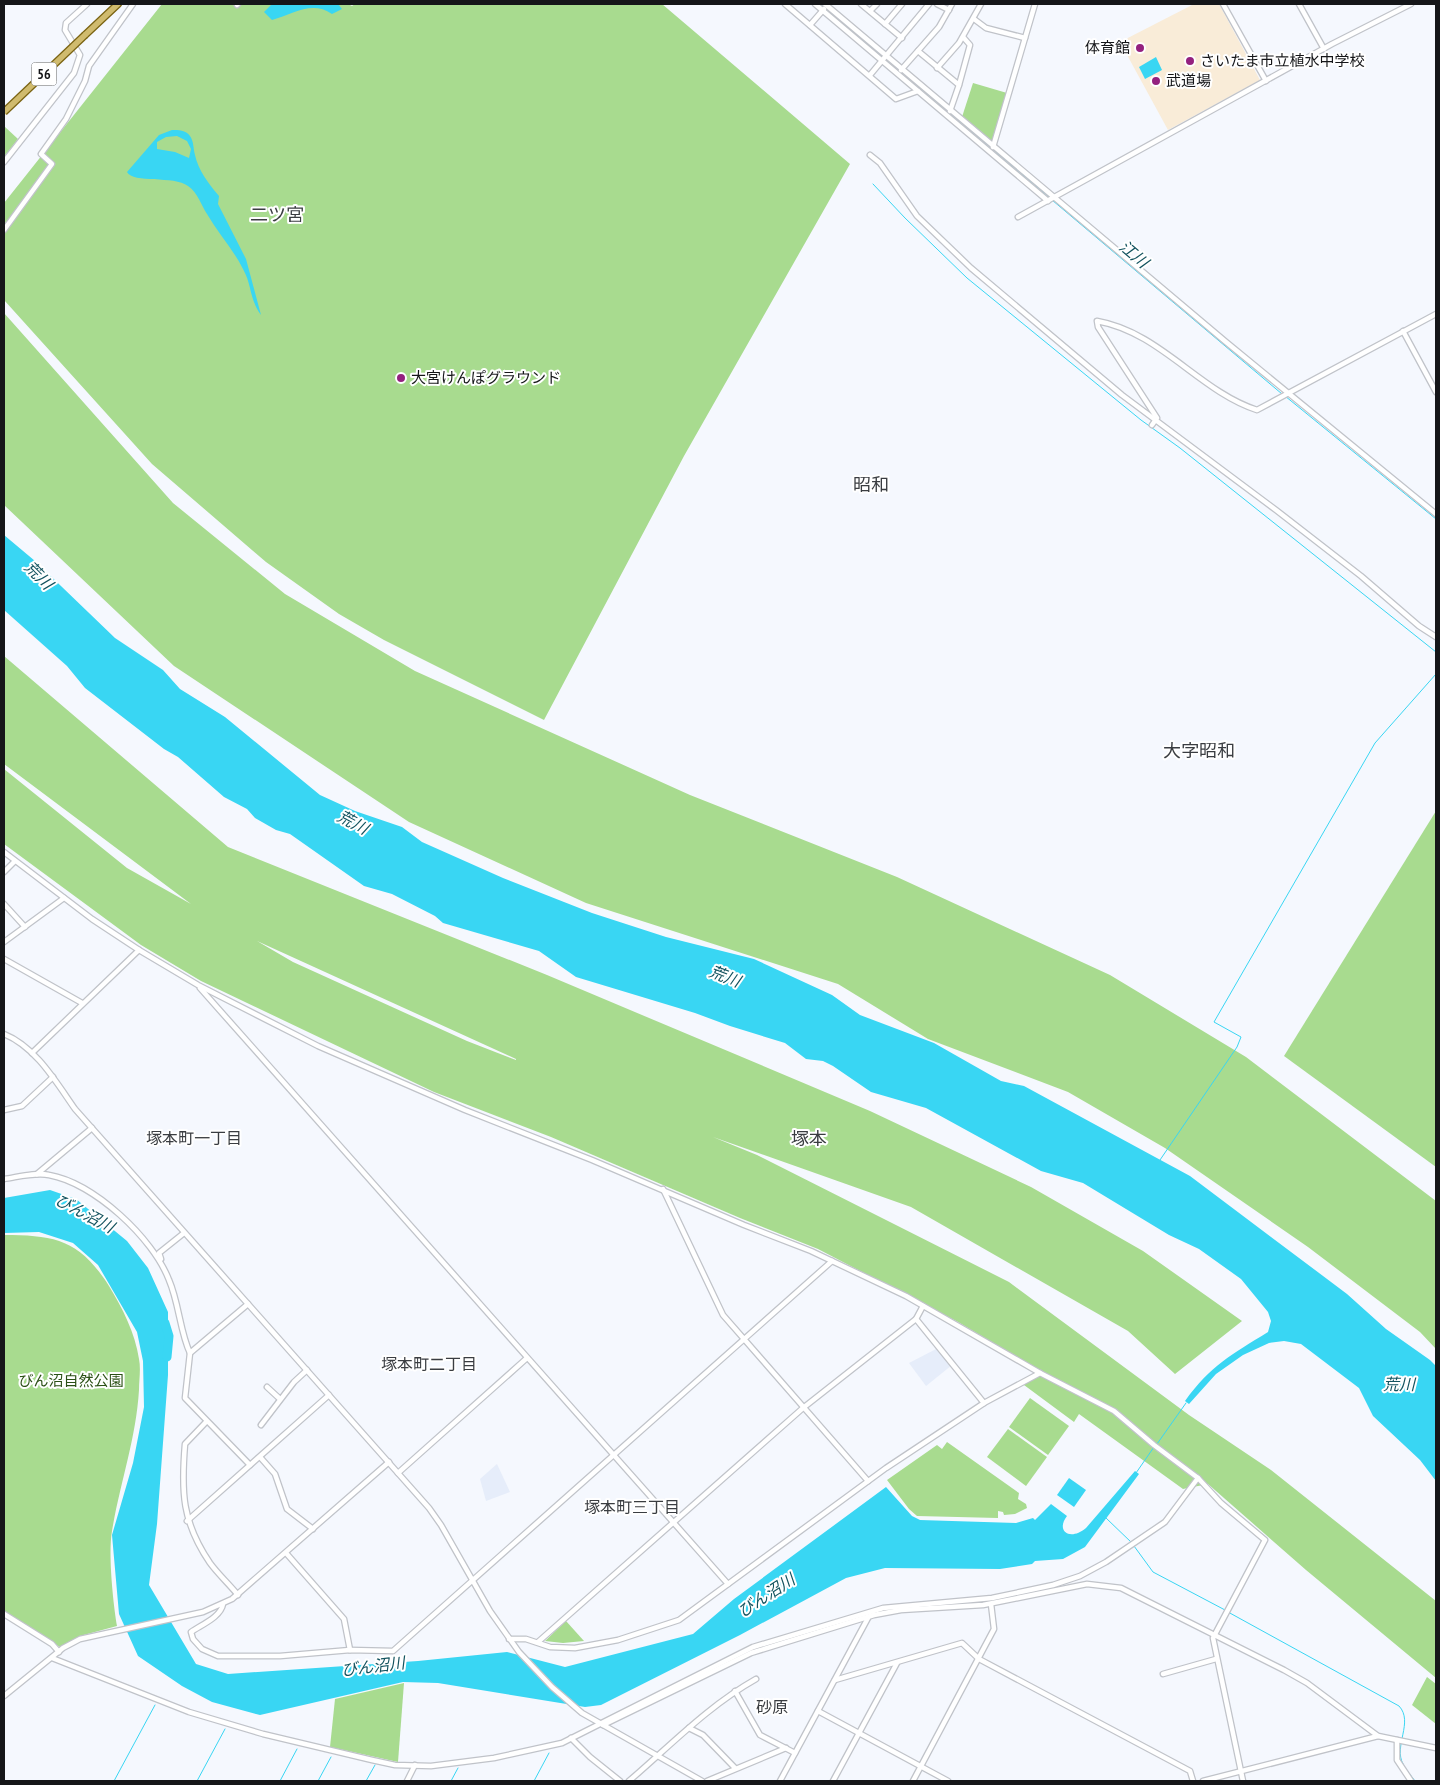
<svg xmlns="http://www.w3.org/2000/svg" width="1440" height="1785" font-family="'PT Sans Narrow','Noto Sans JP',sans-serif">
  <rect width="100%" height="100%" fill="#f5f8fe"/>
  <g fill="#e6edfa">
    <path d="M 938,1348 L 952,1365 L 926,1386 L 909,1363 Z"/>
    <path d="M 497,1464 L 510,1492 L 486,1501 L 480,1479 Z"/>
  </g>
  <path fill="#f9ecd8" d="M 1194,4 L 1219,4 L 1260,80 L 1168,130 L 1120,42 Z"/>
  <g fill="#a8db8f" fill-rule="evenodd">
    <path d="M 162,4 L 348,4 L 352,6 L 355,4 L 662,4 L 850,164 L 684,456 L 544,720 L 384,640 L 339,614 L 266,562 L 152,464 L 4,300 L 4,203 Z"/>
    <path d="M 973,83 L 1007,93 L 993,144 L 962,117 Z"/>
    <path d="M 4,126 L 18,139 L 4,157 Z"/>
    <path d="M 4,313 L 173,503 L 285,594 L 415,671 L 690,795 L 897,877 L 1110,975 L 1246,1057 L 1436,1201 L 1436,1349 L 1420,1332 L 1308,1247 L 1165,1148 L 1068,1092 L 928,1039 L 838,984 L 586,903 L 409,822 L 174,666 L 4,505 Z"/>
    <path d="M 4,656 L 228,847 L 547,975 L 870,1111 L 1031,1187 L 1143,1251 L 1242,1321 L 1175,1374 L 1128,1331 L 911,1207 L 713,1137 L 757,1155 L 1009,1282 L 1189,1415 L 1271,1470 L 1436,1601 L 1436,1678 L 1306,1570 L 1208,1484 L 1183,1489 L 1079,1414 L 1074,1422 L 1024,1385 L 1040,1371 L 958,1322 L 818,1249 L 740,1218 L 551,1137 L 434,1092 L 201,981 L 141,945 L 4,844 L 4,769 L 127,868 L 191,904 L 4,764 ZM 257,941 L 516,1059 L 516,1060 L 467,1041 L 293,962 Z"/>
    <path d="M 1436,811 L 1436,1167 L 1284,1056 Z"/>
    <path d="M 4,1235 C 55,1235 80,1240 109,1286 C 123,1309 135,1333 139,1359 C 141,1369 139,1380 139,1390 C 136,1439 120,1483 112,1531 C 108,1554 113,1602 117,1626 L 80,1636 L 60,1647 L 19,1622 L 4,1610 Z"/>
    <path d="M 1030,1398 L 1069,1426 L 1048,1455 L 1009,1427 Z"/>
    <path d="M 1008,1429 L 1047,1457 L 1026,1486 L 987,1457 Z"/>
    <path d="M 947,1442 L 1019,1493 L 1018,1499 L 1026,1504 L 1027,1508 L 1015,1514 L 1004,1515 L 1003,1512 L 998,1511 L 998,1518 L 917,1516 L 909,1509 L 887,1480 L 937,1445 L 942,1449 Z"/>
    <path d="M 566,1621 L 584,1641 L 563,1643 L 545,1641 Z"/>
    <path d="M 1427,1677 L 1436,1684 L 1436,1724 L 1412,1705 Z"/>
    <path d="M 404,1683 L 398,1762 L 330,1747 L 335,1699 Z"/>
  </g>
  <g fill="#39d6f3" fill-rule="evenodd">
    <path d="M 272,4 L 338,4 L 342,9 L 332,14 C 312,0 293,14 272,20 L 264,12 Z"/>
    <path d="M 1156,57 L 1162,70 L 1145,79 L 1139,67 Z"/>
    <path d="M 172,130 C 178,130 186,130 190,136 C 194,142 193,148 195,155 C 198,170 209,184 219,196 L 218,204 L 246,259 L 261,315 C 249,298 252,285 243,269 C 233,249 218,233 207,214 C 201,205 198,193 188,186 C 174,175 133,184 127,172 L 159,135 ZM 177,136 L 187,141 L 191,149 L 189,158 L 175,152 L 157,149 L 157,142 L 166,137 Z"/>
    <path d="M 4,535 L 35,561 L 115,638 L 163,670 L 180,689 L 225,717 L 320,795 L 355,811 L 402,827 L 422,842 L 503,878 L 592,913 L 666,937 L 754,959 L 832,995 L 860,1015 L 934,1043 L 1001,1081 L 1024,1086 L 1190,1176 L 1347,1294 L 1386,1329 L 1430,1360 L 1436,1366 L 1436,1481 L 1420,1460 L 1373,1416 L 1359,1388 L 1301,1344 L 1284,1341 L 1269,1343 L 1243,1355 L 1216,1374 L 1189,1404 L 1185,1401 C 1211,1365 1231,1355 1268,1332 L 1271,1321 L 1268,1312 L 1241,1279 L 1199,1249 L 1169,1235 L 1083,1183 L 1041,1171 L 926,1108 L 871,1092 L 833,1066 L 823,1061 L 806,1059 L 785,1043 L 730,1026 L 695,1013 L 576,977 L 539,951 L 443,923 L 435,916 L 392,894 L 364,886 L 290,834 L 276,830 L 255,818 L 247,809 L 224,797 L 178,757 L 164,749 L 85,688 L 67,666 L 4,610 Z"/>
    <path d="M 50,1190 L 76,1199 L 127,1241 L 148,1268 L 168,1312 L 168,1375 L 157,1524 L 149,1585 L 196,1664 L 228,1674 L 418,1661 L 507,1652 L 565,1667 L 693,1634 L 734,1599 L 886,1487 L 912,1516 L 920,1520 L 1016,1523 L 1033,1518 L 1035,1520 L 1051,1504 L 1067,1516 C 1055,1532 1071,1541 1086,1528 L 1135,1471 L 1139,1474 L 1085,1547 L 1063,1559 L 1035,1561 L 1032,1564 L 1000,1569 L 885,1568 L 846,1578 L 740,1635 L 601,1705 L 585,1707 L 438,1683 L 403,1682 L 260,1715 L 212,1702 L 182,1686 L 138,1656 L 119,1614 L 112,1535 L 133,1463 L 144,1407 L 143,1361 L 137,1332 L 98,1265 L 73,1243 L 39,1232 L 4,1233 L 4,1198 Z"/>
    <path d="M 1069,1478 L 1086,1490 L 1074,1507 L 1057,1495 Z"/>
  </g>
  <g fill="none" stroke-linecap="round" stroke-linejoin="round">
    <g stroke="#39d6f3" stroke-width="1">
      <path d="M 820,4 L 883,57"/>
      <path d="M 886,59 L 1049,197"/>
      <path d="M 873,184 L 905,218 L 967,278 L 1141,420 L 1180,448 L 1436,652"/>
      <path d="M 1052,200 L 1282,394"/>
      <path d="M 1285,396 L 1436,519"/>
      <path d="M 1160,1160 L 1237,1047 L 1241,1037 L 1214,1022 L 1375,743 L 1436,674"/>
      <path d="M 1157,1444 L 1186,1403"/>
      <path d="M 1136,1473 L 1154,1447"/>
      <path d="M 1106,1518 L 1132,1543"/>
      <path d="M 1134,1546 L 1153,1572 L 1225,1610"/>
      <path d="M 1228,1612 L 1399,1706 C 1414,1722 1393,1746 1403,1764"/>
      <path d="M 1405,1768 L 1415,1781"/>
      <path d="M 114,1781 L 155,1705"/>
      <path d="M 197,1781 L 225,1729"/>
      <path d="M 280,1781 L 297,1749"/>
      <path d="M 318,1781 L 331,1757"/>
      <path d="M 366,1781 L 375,1765"/>
      <path d="M 451,1781 L 458,1768"/>
      <path d="M 534,1781 L 549,1753"/>
    </g>
    <path stroke="#39d6f3" stroke-width="9" d="M 165,1323 L 169,1336 L 167,1357"/>
    <defs>
      <g id="minor">
        <path d="M 785,4 L 896,99 L 918,91"/>
        <path d="M 815,4 L 1048,201"/>
        <path d="M 825,4 L 1226,342 L 1436,514"/>
        <path d="M 861,4 L 902,38"/>
        <path d="M 937,4 L 949,10"/>
        <path d="M 1223,4 L 1266,81"/>
        <path d="M 1299,4 L 1324,49"/>
        <path d="M 237,5 L 238,4"/>
        <path d="M 870,11 L 877,4"/>
        <path d="M 974,19 L 986,28 L 1025,38"/>
        <path d="M 885,24 L 902,4"/>
        <path d="M 810,25 L 824,9"/>
        <path d="M 918,51 L 959,85 L 950,111"/>
        <path d="M 937,68 L 959,43 L 981,4"/>
        <path d="M 901,70 L 939,27 L 952,4"/>
        <path d="M 870,75 L 929,4"/>
        <path d="M 959,85 L 970,45 L 963,37"/>
        <path d="M 993,147 L 1035,4"/>
        <path d="M 870,155 L 880,163 L 917,216 L 971,268 L 1122,395 L 1276,510 L 1361,576 L 1419,626 L 1436,637"/>
        <path d="M 4,162 L 74,73 L 80,55 L 65,30 L 66,23 L 87,4"/>
        <path d="M 1018,217 L 1332,44 L 1411,4"/>
        <path d="M 4,230 L 52,164 L 41,154 L 66,119 L 85,81 L 89,66 L 133,4"/>
        <path d="M 1403,331 L 1436,392"/>
        <path d="M 1152,425 L 1157,418 L 1098,327 L 1097,321 C 1160,332 1199,391 1257,410 L 1436,314"/>
        <path d="M 4,852 L 92,919 L 139,950 L 198,985 L 318,1046 L 465,1110 L 592,1160 L 744,1225 L 811,1251 L 906,1296 L 1040,1373 L 1114,1411 L 1154,1445 L 1198,1478 L 1221,1503 L 1265,1540 L 1213,1638 L 1243,1781"/>
        <path d="M 4,872 L 15,861"/>
        <path d="M 4,904 L 25,927"/>
        <path d="M 4,942 L 64,898"/>
        <path d="M 4,959 L 82,1003"/>
        <path d="M 200,988 L 728,1584"/>
        <path d="M 4,1034 C 36,1047 56,1082 75,1109 L 429,1508 L 441,1525 L 490,1611 L 519,1652 L 552,1687 L 582,1713 L 702,1781"/>
        <path d="M 32,1053 L 139,950"/>
        <path d="M 4,1110 L 22,1106 L 53,1077"/>
        <path d="M 37,1174 L 92,1128"/>
        <path d="M 4,1179 C 18,1177 35,1172 49,1175 C 94,1183 153,1238 169,1280 C 179,1303 180,1332 190,1353"/>
        <path d="M 663,1189 L 723,1315 L 868,1481"/>
        <path d="M 161,1259 L 159,1253 L 184,1233"/>
        <path d="M 248,1304 L 190,1353 L 185,1398 L 250,1465"/>
        <path d="M 916,1319 L 984,1403"/>
        <path d="M 267,1387 L 280,1399"/>
        <path d="M 206,1422 L 185,1444 C 181,1492 182,1522 210,1563 C 218,1574 229,1584 238,1595"/>
        <path d="M 261,1425 L 294,1382 L 307,1370"/>
        <path d="M 260,1457 L 275,1474 L 287,1509 L 313,1529"/>
        <path d="M 398,1473 L 527,1358"/>
        <path d="M 187,1521 L 329,1395"/>
        <path d="M 286,1553 L 344,1619 L 350,1650"/>
        <path d="M 223,1604 C 221,1617 201,1625 191,1632 L 193,1639 L 202,1649 L 218,1656 L 280,1656 L 350,1650 L 393,1651 L 832,1261"/>
        <path d="M 4,1614 L 52,1644 L 59,1652"/>
        <path d="M 509,1639 L 526,1639 L 550,1647 L 575,1648 L 618,1640 L 679,1620 L 886,1468 L 984,1403 L 1040,1373"/>
        <path d="M 538,1642 L 803,1408 L 916,1319 L 923,1306"/>
        <path d="M 52,1658 L 189,1712 L 263,1734 L 372,1760 L 395,1765 L 431,1766 L 494,1758 L 562,1743 L 753,1647 L 883,1608 L 992,1598 L 1053,1585 L 1080,1576 L 1106,1562 L 1165,1522 L 1198,1478"/>
        <path d="M 1163,1674 L 1216,1659"/>
        <path d="M 835,1680 L 962,1643 L 979,1659 L 1190,1771 L 1193,1781"/>
        <path d="M 735,1691 L 760,1735 L 795,1753"/>
        <path d="M 4,1696 L 63,1648 L 80,1639 L 203,1612 L 232,1599 L 389,1462"/>
        <path d="M 818,1711 L 948,1781"/>
        <path d="M 603,1725 L 751,1653 L 874,1615 L 901,1610 L 983,1605 L 1087,1584 L 1121,1588 L 1284,1670 L 1307,1683 L 1378,1736 L 1436,1748"/>
        <path d="M 689,1728 L 703,1735 L 735,1768"/>
        <path d="M 571,1738 L 590,1757 L 620,1781"/>
        <path d="M 1397,1740 L 1397,1760 L 1411,1781"/>
        <path d="M 407,1781 L 415,1765"/>
        <path d="M 629,1781 C 671,1745 708,1706 756,1679"/>
        <path d="M 707,1781 L 786,1748"/>
        <path d="M 780,1781 L 868,1618"/>
        <path d="M 833,1781 L 897,1663"/>
        <path d="M 913,1781 L 994,1629 L 991,1604"/>
        <path d="M 1203,1781 L 1378,1736"/>
      </g>
      <path id="major" d="M 85,35 L 118,4"/>
    </defs>
    <use href="#minor" stroke="#c0c3c9" stroke-width="7"/>
    <use href="#major" stroke="#7a6312" stroke-width="8"/>
    <use href="#minor" stroke="#fff" stroke-width="4.5"/>
    <use href="#major" stroke="#d0bb6e" stroke-width="5.5"/>
    <defs>
      <path id="major-bridge" d="M 4,112 L 85,35"/>
    </defs>
    <use href="#major-bridge" stroke="#7a6312" stroke-width="8" stroke-linecap="butt"/>
    <use href="#major-bridge" stroke="#d0bb6e" stroke-width="5.5"/>
  </g>
  <g fill="#94217f" stroke="#fff" stroke-width="2">
    <circle cx="1140" cy="48" r="5"/>
    <circle cx="1190" cy="61" r="5"/>
    <circle cx="1156" cy="81" r="5"/>
    <circle cx="401" cy="378" r="5"/>
  </g>
  <g text-anchor="middle" stroke-width="4" stroke-linejoin="round" paint-order="stroke">
    <rect fill="#fff" stroke="#5b5c5e" stroke-width="1" x="31.5" y="62.5" width="25" height="23" rx="4"/>
    <g font-size="14" font-weight="bold" fill="#151619">
      <text x="44" y="79">56</text>
    </g>
    <g font-size="15" fill="#151619" stroke="#fff" text-anchor="start">
      <text x="1130" y="53" text-anchor="end">体育館</text>
      <text x="1200" y="66">さいたま市立植水中学校</text>
      <text x="1166" y="86">武道場</text>
      <text x="411" y="383">大宮けんぽグラウンド</text>
    </g>
    <g font-size="15" fill="#2b5016" stroke="#fff">
      <text x="71" y="1386">びん沼自然公園</text>
    </g>
    <g font-size="16" font-style="italic" fill="#13535f" stroke="#fff">
      <text transform="translate(1134 254) rotate(40)" y="6">江川</text>
      <text transform="translate(39 575) rotate(45)" y="6">荒川</text>
      <text transform="translate(353 822) rotate(28)" y="6">荒川</text>
      <text transform="translate(725 976) rotate(21)" y="6">荒川</text>
      <text transform="translate(85 1213) rotate(28)" y="6">びん沼川</text>
      <text x="1399" y="1390">荒川</text>
      <text transform="translate(766 1595) rotate(-33)" y="6">びん沼川</text>
      <text transform="translate(373 1666) rotate(-7)" y="6">びん沼川</text>
    </g>
    <g font-size="16" fill="#3a3d41" stroke="#fff">
      <text x="194" y="1144">塚本町一丁目</text>
      <text x="429" y="1370">塚本町二丁目</text>
      <text x="632" y="1513">塚本町三丁目</text>
      <text x="772" y="1713">砂原</text>
    </g>
    <g font-size="18" fill="#3a3d41" stroke="#fff">
      <text x="277" y="221">二ツ宮</text>
      <text x="871" y="491">昭和</text>
      <text x="1199" y="757">大字昭和</text>
      <text x="809" y="1145">塚本</text>
    </g>
  </g>
  <rect width="1440" height="1785" fill="none" stroke="#151619" stroke-width="10"/>
</svg>
